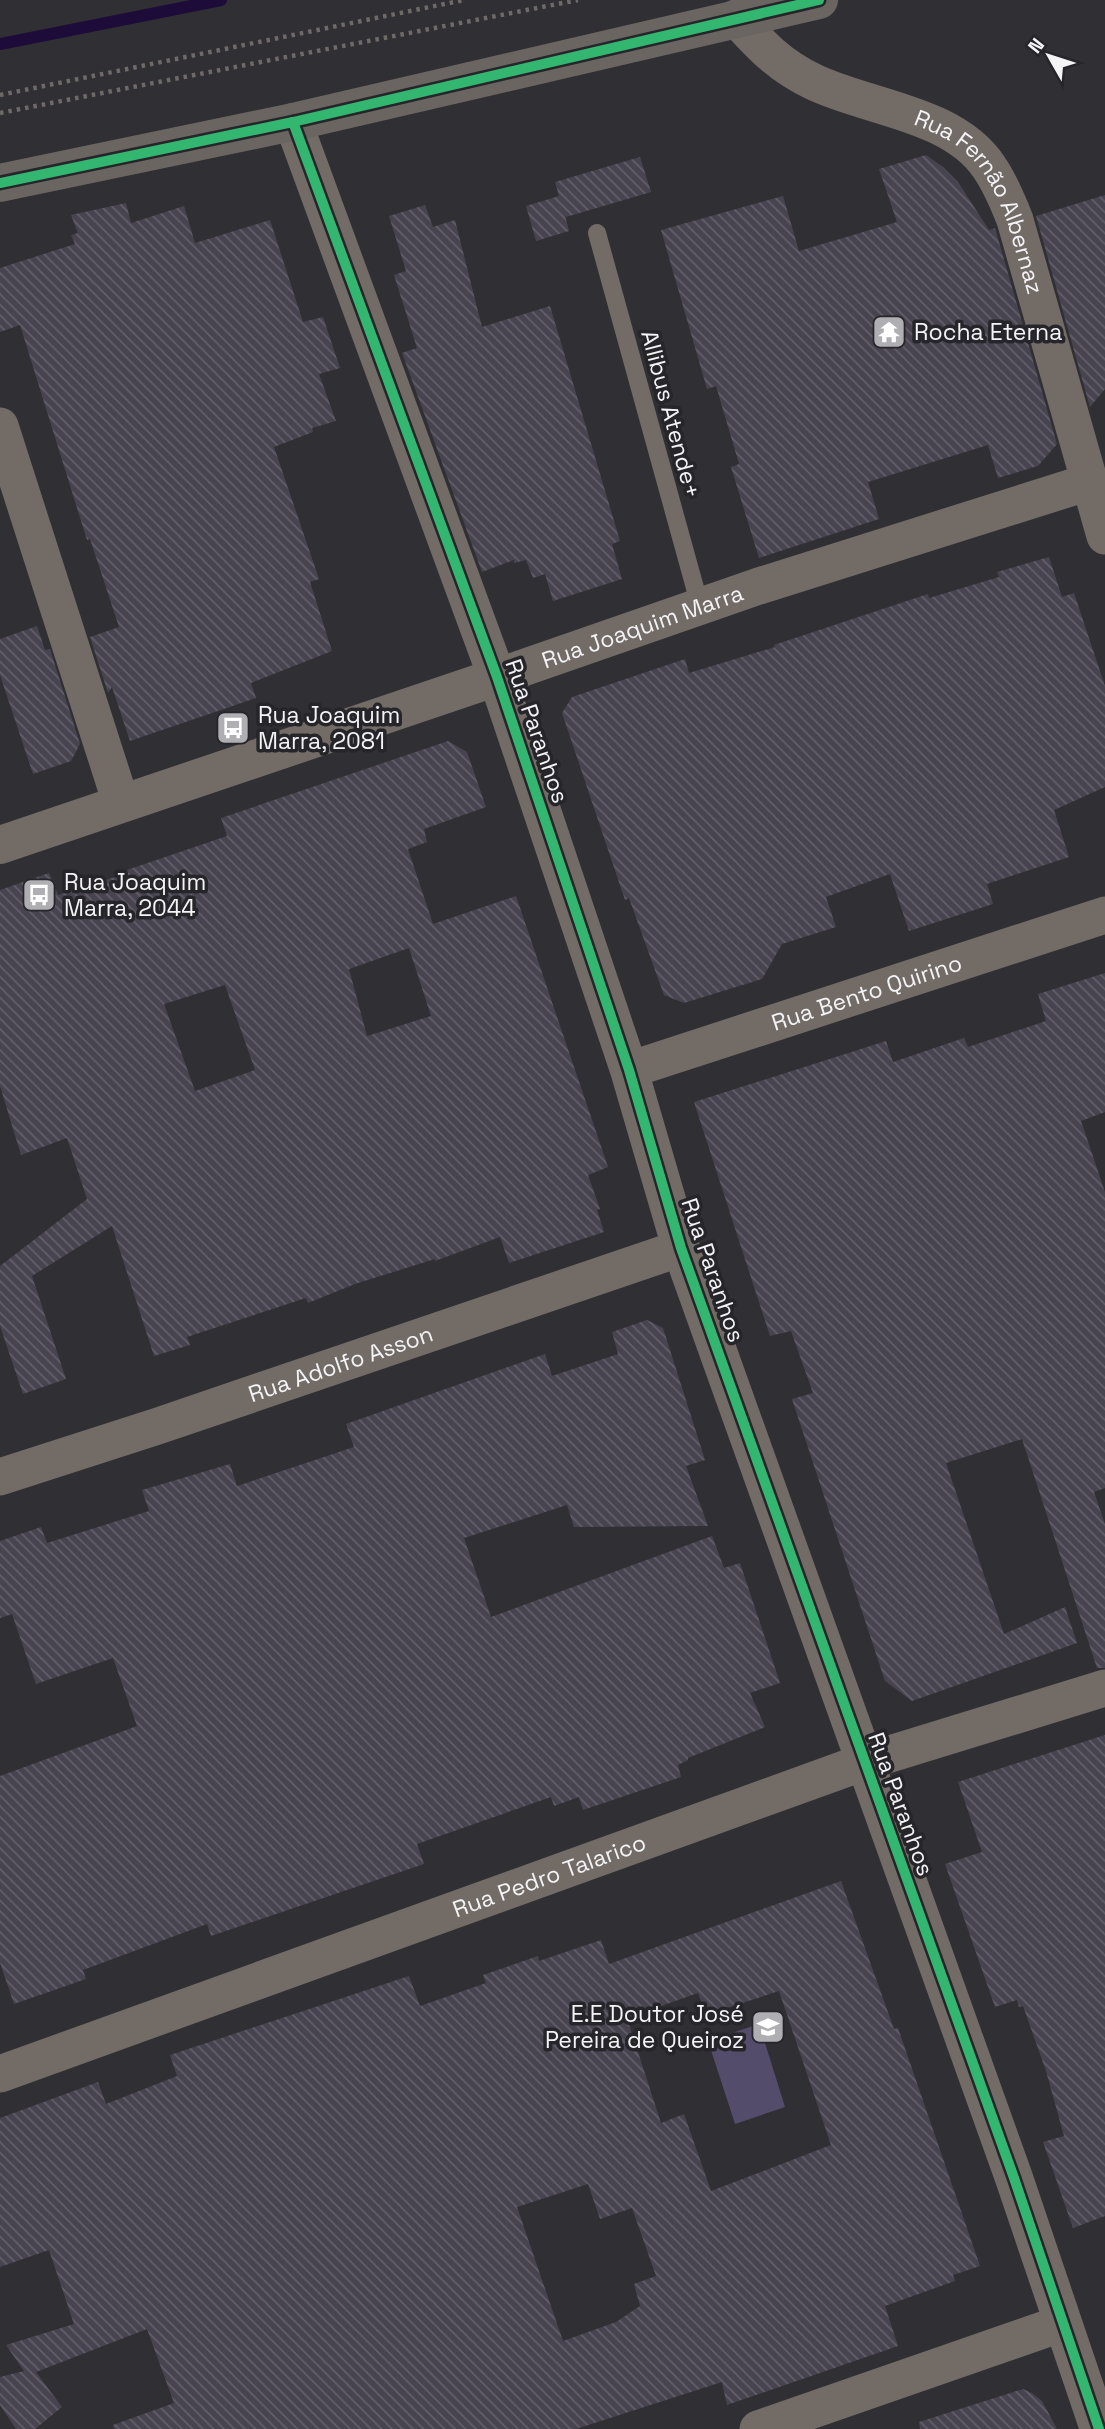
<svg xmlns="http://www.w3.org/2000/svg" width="1105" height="2429" font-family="'Space Grotesk',sans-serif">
  <defs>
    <pattern id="building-back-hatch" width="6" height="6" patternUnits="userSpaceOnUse" patternTransform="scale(1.75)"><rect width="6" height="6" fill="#474450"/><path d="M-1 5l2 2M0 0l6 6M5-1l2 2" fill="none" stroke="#625f6a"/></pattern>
  </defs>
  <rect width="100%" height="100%" fill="#302f33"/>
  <path fill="#534c6a" d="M 759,2024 L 785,2107 L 735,2124 L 708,2041 Z"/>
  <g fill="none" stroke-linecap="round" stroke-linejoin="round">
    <path stroke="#1d0c39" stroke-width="12" d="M 0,44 L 221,0"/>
  </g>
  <g fill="url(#building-back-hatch)" fill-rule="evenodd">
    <path d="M 926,155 L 943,167 L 958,182 L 989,230 L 995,228 L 1057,444 L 1038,466 L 998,478 L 988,445 L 868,482 L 879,519 L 759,558 L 731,467 L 739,464 L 716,386 L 707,389 L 661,230 L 783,196 L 799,251 L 897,222 L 879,169 Z"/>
    <path d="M 640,157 L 651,192 L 566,217 L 565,215 L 569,231 L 536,241 L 526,206 L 559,196 L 555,182 Z"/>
    <path d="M 1105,195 L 1105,389 L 1090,407 L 1036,216 Z"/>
    <path d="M 126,203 L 131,223 L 184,206 L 195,243 L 270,220 L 303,322 L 323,317 L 340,368 L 319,374 L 336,421 L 312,428 L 313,432 L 274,447 L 319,579 L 310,582 L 332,651 L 251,683 L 256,698 L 130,741 L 112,687 L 108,693 L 90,637 L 119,627 L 90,539 L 87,540 L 20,325 L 0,332 L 0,268 L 75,244 L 71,235 L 78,233 L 71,215 Z"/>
    <path d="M 425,205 L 433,227 L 455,220 L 482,327 L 550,306 L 620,541 L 612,544 L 622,579 L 553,601 L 545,574 L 533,578 L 526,560 L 514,563 L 514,560 L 482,572 L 402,353 L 417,348 L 394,275 L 406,271 L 389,216 Z"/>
    <path d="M 1049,557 L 1062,597 L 1074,593 L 1105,686 L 1105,787 L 1054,810 L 1069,857 L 987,884 L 993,904 L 909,931 L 890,874 L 826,897 L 836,927 L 782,944 L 762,979 L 684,1003 L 664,995 L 629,898 L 625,900 L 562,713 L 572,697 L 685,659 L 689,673 L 775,647 L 774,645 L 928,594 L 929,598 L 999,577 L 997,572 Z"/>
    <path d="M 37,626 L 45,650 L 50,649 L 80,744 L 71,761 L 33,774 L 0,675 L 0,639 Z"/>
    <path d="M 448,741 L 467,752 L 486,807 L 424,829 L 427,842 L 408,849 L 433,924 L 516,896 L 608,1167 L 588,1175 L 600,1209 L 597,1210 L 604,1232 L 509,1263 L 500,1237 L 435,1261 L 435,1259 L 355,1284 L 308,1303 L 306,1298 L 187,1337 L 190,1345 L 154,1356 L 112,1226 L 32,1276 L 66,1379 L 23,1394 L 0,1326 L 0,1266 L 87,1199 L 67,1138 L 21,1155 L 0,1086 L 0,890 L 49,873 L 58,895 L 118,876 L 118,873 L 227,836 L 221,818 ZM 409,948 L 431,1016 L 367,1036 L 349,969 ZM 225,985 L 255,1070 L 195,1091 L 164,1004 Z"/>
    <path d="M 1105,973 L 1105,1112 L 1081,1121 L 1105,1192 L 1105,1488 L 1094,1492 L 1105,1524 L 1105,1668 L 1097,1668 L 1022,1439 L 946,1463 L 1004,1634 L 1065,1607 L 1077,1643 L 912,1701 L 885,1681 L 792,1399 L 813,1393 L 791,1331 L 770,1336 L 694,1102 L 886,1041 L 893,1062 L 964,1038 L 968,1047 L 1046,1021 L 1038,994 Z"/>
    <path d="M 647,1320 L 663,1328 L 705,1460 L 686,1466 L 708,1526 L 574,1527 L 567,1505 L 464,1538 L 491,1617 L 712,1536 L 724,1568 L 740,1563 L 780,1683 L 750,1693 L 765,1727 L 688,1758 L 688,1760 L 678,1765 L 681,1777 L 583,1810 L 579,1797 L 554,1806 L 551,1797 L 417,1844 L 424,1864 L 211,1936 L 207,1924 L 83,1970 L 86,1979 L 14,2004 L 0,1963 L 0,1776 L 137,1726 L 113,1658 L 36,1684 L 12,1614 L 0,1618 L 0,1541 L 41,1527 L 47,1543 L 149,1511 L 142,1490 L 230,1464 L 237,1486 L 354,1447 L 346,1424 L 545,1354 L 552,1376 L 618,1354 L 612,1332 Z"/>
    <path d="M 1105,1735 L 1105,2216 L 1073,2228 L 1043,2142 L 1064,2136 L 1046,2071 L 1023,2006 L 1019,2007 L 1017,2000 L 995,2007 L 945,1864 L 982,1852 L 958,1782 Z"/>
    <path d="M 841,1881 L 894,2029 L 898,2028 L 980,2266 L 953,2275 L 955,2281 L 885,2306 L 898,2346 L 727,2405 L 722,2382 L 576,2429 L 114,2429 L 113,2425 L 174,2403 L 147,2329 L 36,2372 L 62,2407 L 35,2429 L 16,2429 L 0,2405 L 0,2377 L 24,2371 L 6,2345 L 74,2324 L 49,2250 L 0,2267 L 0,2118 L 98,2082 L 106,2104 L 177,2076 L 170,2055 L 409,1976 L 420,2006 L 486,1983 L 483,1975 L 538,1956 L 539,1961 L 601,1940 L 609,1964 ZM 779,1991 L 831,2145 L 711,2191 L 684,2114 L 661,2123 L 627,2018 L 698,1993 L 706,2015 ZM 588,2184 L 600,2219 L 632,2208 L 656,2276 L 634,2284 L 640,2306 L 616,2322 L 563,2341 L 517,2207 Z"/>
    <path d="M 1023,2389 L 1032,2393 L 1042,2401 L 1057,2429 L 920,2429 L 919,2422 Z"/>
  </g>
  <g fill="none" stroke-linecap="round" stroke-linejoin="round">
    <g stroke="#6e6a67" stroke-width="4.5" stroke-dasharray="3.5 5" stroke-linecap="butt">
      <path d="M 0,95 L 464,0"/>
      <path d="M 0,113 L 578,0"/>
    </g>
    <path stroke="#726b66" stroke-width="18" d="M 597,233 L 700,606"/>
    <g stroke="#726b66" stroke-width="37">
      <path id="s1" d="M 736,18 C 760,45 780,66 814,82 C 868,108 953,113 989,167 C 1000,183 1008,202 1015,220 L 1105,536"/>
      <path d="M 0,426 L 121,803"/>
      <path id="s2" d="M 497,677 L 759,586 L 1089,482"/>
      <path id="s3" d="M 629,1070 L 1105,915"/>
      <path id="s4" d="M 0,1477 L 158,1426 L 681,1248"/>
      <path id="s5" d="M 0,2074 L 864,1762 L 1105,1688"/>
      <path d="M 758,2429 L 1063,2323"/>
    </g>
    <g stroke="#726b66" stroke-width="38">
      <path d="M 293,122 L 497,677 L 629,1070 L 681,1248 L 1014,2178 L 1099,2429"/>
      <path d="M 0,845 L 497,677"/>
    </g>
    <path stroke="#6b6561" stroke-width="38" d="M 0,183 L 293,122 L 819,0"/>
    <defs>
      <g id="cycleway">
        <path d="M 293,122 L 497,677 L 629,1070 L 681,1248 L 1014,2178 L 1099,2429"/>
        <path d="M 0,183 L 293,122 L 819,0"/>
      </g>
    </defs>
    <use href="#cycleway" stroke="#25252a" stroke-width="15"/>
    <use href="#cycleway" stroke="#33b770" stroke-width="10"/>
  </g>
  <defs>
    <symbol id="temple-square" viewBox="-11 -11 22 22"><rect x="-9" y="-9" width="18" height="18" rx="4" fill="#afaeb2" stroke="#25252a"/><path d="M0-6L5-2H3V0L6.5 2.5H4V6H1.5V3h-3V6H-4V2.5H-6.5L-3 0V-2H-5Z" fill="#fff"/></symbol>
    <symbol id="bus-square" viewBox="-11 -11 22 22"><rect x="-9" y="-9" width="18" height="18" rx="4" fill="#afaeb2" stroke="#25252a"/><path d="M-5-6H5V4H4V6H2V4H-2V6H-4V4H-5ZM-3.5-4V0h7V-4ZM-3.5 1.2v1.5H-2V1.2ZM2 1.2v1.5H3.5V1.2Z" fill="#fff"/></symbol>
    <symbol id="school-square" viewBox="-11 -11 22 22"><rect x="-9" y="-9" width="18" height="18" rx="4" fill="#afaeb2" stroke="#25252a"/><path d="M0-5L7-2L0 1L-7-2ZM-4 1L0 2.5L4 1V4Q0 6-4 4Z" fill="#fff"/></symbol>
  </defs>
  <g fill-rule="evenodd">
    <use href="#temple-square" x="870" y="313" width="38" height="38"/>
    <use href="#bus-square" x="214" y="709" width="38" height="38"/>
    <use href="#bus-square" x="20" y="876" width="38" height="38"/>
    <use href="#school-square" x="749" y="2008" width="38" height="38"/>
  </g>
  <g text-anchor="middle" stroke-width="7" stroke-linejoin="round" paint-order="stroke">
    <g font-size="23" fill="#f4f3f6" stroke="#25252a">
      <text dy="8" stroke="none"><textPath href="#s1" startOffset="322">Rua Fernão Albernaz</textPath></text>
      <text transform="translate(671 414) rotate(75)" y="8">Allibus Atende+</text>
      <text dy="8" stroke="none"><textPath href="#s2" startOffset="154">Rua Joaquim Marra</textPath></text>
      <text transform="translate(537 731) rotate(71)" y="8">Rua Paranhos</text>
      <text dy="8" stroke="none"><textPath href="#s3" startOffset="250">Rua Bento Quirino</textPath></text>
      <text transform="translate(713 1270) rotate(71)" y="8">Rua Paranhos</text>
      <text dy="8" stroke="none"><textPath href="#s4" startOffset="359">Rua Adolfo Asson</textPath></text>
      <text transform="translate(901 1804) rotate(70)" y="8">Rua Paranhos</text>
      <text dy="8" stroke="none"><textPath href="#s5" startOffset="584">Rua Pedro Talarico</textPath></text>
    </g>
    <g font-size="23" fill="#f4f3f6" stroke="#25252a" text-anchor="start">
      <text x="914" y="340">Rocha Eterna</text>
      <text x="258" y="723">Rua Joaquim<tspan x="258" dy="26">Marra, 2081</tspan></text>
      <text x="64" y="890">Rua Joaquim<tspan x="64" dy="26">Marra, 2044</tspan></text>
      <text x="744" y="2022" text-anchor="end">E.E Doutor José<tspan x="744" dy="26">Pereira de Queiroz</tspan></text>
    </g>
  </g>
  <g transform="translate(1049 56) rotate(309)" stroke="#25252a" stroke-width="5" paint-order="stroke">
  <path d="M0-5L12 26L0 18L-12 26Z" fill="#f4f3f6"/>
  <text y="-10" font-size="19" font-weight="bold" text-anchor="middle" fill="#f4f3f6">N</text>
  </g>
</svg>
